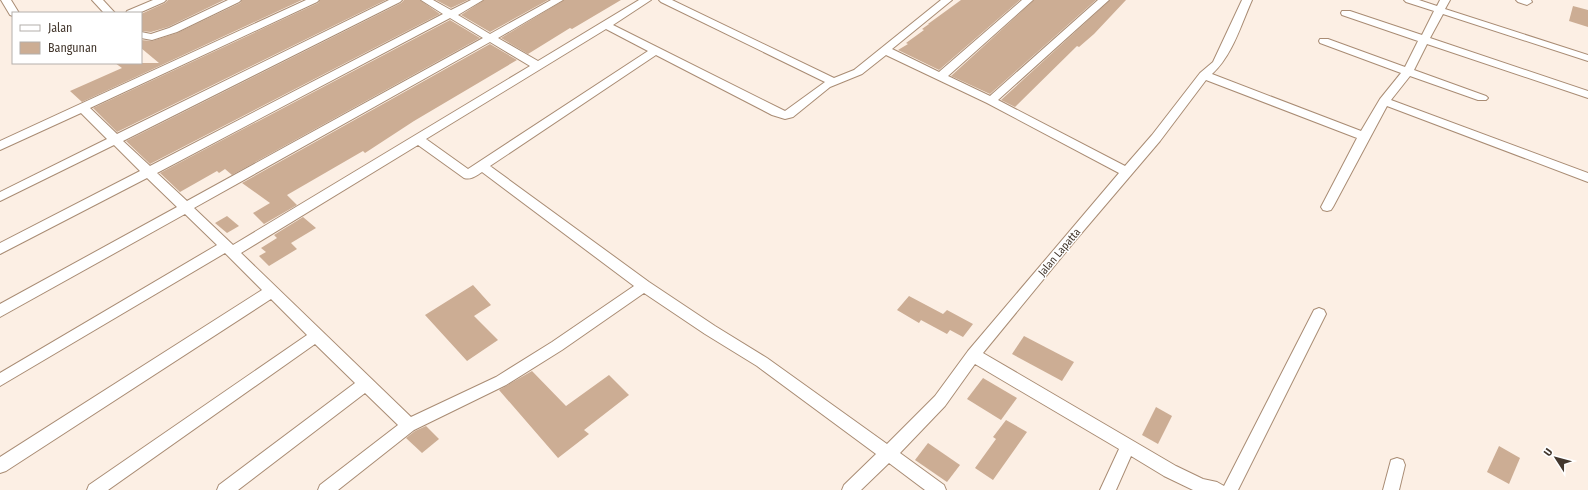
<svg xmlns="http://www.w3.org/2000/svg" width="1588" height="490" font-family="'Fira Sans Condensed',sans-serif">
  <rect width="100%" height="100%" fill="#fcefe4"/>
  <g fill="#ccad94">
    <path d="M 168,0 L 224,0 L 168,27 L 151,32 L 141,31 L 141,14 L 165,3 Z"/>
    <path d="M 242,0 L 302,0 L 82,102 L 70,91 L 122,68 L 115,63 L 159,63 L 141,48 L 141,40 L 152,41 L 177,33 L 240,3 Z"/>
    <path d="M 320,0 L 386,0 L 117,132 L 93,108 L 318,3 Z"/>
    <path d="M 404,0 L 420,0 L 440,14 L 150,164 L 126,141 L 401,3 Z"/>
    <path d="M 436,0 L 468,0 L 451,8 Z"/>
    <path d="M 484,0 L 548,0 L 490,32 L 461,15 Z"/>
    <path d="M 564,0 L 621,0 L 572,29 L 570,28 L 528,54 L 501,38 Z"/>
    <path d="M 961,0 L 1020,0 L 939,70 L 898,50 L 908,44 L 906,43 L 924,30 L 922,29 L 929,24 L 928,24 Z"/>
    <path d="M 1034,0 L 1096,0 L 990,94 L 951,76 Z"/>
    <path d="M 1110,0 L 1126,0 L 1094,34 L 1079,47 L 1077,46 L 1015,107 L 1001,100 Z"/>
    <path d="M 1573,6 L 1588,10 L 1588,27 L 1569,21 Z"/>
    <path d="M 450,20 L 480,38 L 232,175 L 225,169 L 219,173 L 217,171 L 180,192 L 160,173 Z"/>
    <path d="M 490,44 L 517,60 L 414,121 L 365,153 L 363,151 L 287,195 L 297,205 L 264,224 L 253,213 L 270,203 L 242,183 Z"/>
    <path d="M 227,216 L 239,226 L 227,233 L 215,223 Z"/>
    <path d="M 303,217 L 316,228 L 291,243 L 297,249 L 269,266 L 259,256 L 266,252 L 261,248 L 277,238 L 274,235 Z"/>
    <path d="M 473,285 L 491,305 L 474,316 L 498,340 L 467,361 L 425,315 Z"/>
    <path d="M 909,296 L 943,314 L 947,310 L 973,324 L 963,337 L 950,330 L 947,334 L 921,320 L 919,323 L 897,310 Z"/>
    <path d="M 1024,336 L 1074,362 L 1062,381 L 1012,354 Z"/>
    <path d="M 532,371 L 566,406 L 609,375 L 629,395 L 584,430 L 589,434 L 558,458 L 499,390 Z"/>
    <path d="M 983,378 L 1017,398 L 1001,420 L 967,399 Z"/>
    <path d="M 1156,407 L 1172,416 L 1158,444 L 1142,435 Z"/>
    <path d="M 1006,420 L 1027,432 L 993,480 L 975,468 L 996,439 L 993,437 Z"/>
    <path d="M 426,426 L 439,439 L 422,453 L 406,438 L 415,431 Z"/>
    <path d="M 928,443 L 960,465 L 947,482 L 915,460 Z"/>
    <path d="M 1499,446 L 1520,458 L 1509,484 L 1487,472 Z"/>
  </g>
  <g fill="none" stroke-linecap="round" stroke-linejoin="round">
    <defs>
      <g id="street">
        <path d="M 1,0 L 11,0 L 19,13 L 13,13 L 13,16 L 10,15 Z"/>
        <path d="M 92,0 L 103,0 L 115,13 L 104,13 Z"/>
        <path d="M 153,0 L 166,0 L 164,2 L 139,13 L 126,13 L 127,11 Z"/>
        <path d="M 228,0 L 241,0 L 239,2 L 177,32 L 152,40 L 141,38 L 141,32 L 151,34 L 169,28 Z"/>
        <path d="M 306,0 L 319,0 L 317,2 L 90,108 L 117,134 L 389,0 L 402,0 L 400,2 L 123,141 L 150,166 L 443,14 L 421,0 L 433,0 L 451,10 L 471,0 L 483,0 L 458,15 L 490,34 L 551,0 L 563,0 L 498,38 L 538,61 L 639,0 L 651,0 L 613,25 L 785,111 L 825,82 L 661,2 L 659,0 L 672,0 L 834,78 L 854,70 L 941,0 L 952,0 L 892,49 L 939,72 L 1022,0 L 1033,0 L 948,76 L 990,96 L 1098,0 L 1109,0 L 998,100 L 1125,166 L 1152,135 L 1200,73 L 1213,62 L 1242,0 L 1252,0 C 1241,25 1232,56 1212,74 L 1361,131 L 1380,99 L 1401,73 L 1320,43 L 1319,41 L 1320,39 L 1328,39 L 1405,67 L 1418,41 L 1342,15 L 1341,13 L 1342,11 L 1350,11 L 1422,35 L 1434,11 L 1406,2 L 1404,0 L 1419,0 L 1437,6 L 1440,0 L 1450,0 L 1445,9 L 1588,55 L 1588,61 L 1443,14 L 1430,38 L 1588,91 L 1588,98 L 1427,44 L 1414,70 L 1486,96 L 1488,98 L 1486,100 L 1478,100 L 1410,76 L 1391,100 L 1588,173 L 1588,182 L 1387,106 L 1333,207 L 1331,210 L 1327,211 L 1323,210 L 1321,207 L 1357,138 L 1206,80 L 1160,141 L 1074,242 L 983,353 L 1176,466 L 1203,479 L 1217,482 L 1224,486 L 1314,310 L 1319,308 L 1324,310 L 1326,314 L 1238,490 L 1193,490 L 1164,476 L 1131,456 L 1116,490 L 1100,490 L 1119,449 L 975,364 L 945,406 L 900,453 L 944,485 L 946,490 L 925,490 L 889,463 L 861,490 L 842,490 L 844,485 L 876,454 L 757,366 L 705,334 L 644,293 L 562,350 L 506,385 L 414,430 L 338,490 L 318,490 L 320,485 L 398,425 L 365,393 L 238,490 L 217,490 L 219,485 L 355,383 L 315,344 L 108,490 L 87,490 L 89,485 L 307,335 L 271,299 L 6,471 L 0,473 L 0,457 L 262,290 L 225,253 L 0,386 L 0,373 L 217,245 L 185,214 L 0,317 L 0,304 L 177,207 L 147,178 L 0,254 L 0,243 L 140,171 L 114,145 L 0,201 L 0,192 L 107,139 L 81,113 L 0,150 L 0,141 ZM 450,18 L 483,38 L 187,201 L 157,173 ZM 606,29 L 648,51 L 468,169 L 426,139 ZM 490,42 L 530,66 L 233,245 L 194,208 ZM 656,55 L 772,115 L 785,119 L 793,117 L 830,87 L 862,74 L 886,55 L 987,103 L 1119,173 L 968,351 L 935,396 L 887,444 L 767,358 L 715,326 L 649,282 L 490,166 ZM 418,145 L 464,178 C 471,180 476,176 482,172 L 634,286 L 552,342 L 496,377 L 411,417 L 241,253 Z"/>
        <path d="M 1516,0 L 1531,0 L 1532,2 L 1527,5 L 1518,2 Z"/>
        <path d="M 1397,458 L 1403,460 L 1405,465 L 1399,490 L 1383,490 L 1391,460 Z"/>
      </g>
    </defs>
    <use href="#street" stroke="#a98c74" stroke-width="2"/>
    <use href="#street" fill="#fff" fill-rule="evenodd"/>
  </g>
  <g text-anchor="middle" stroke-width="3" stroke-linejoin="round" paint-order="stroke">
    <g font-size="11" fill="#43372d" stroke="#fff">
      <text transform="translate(1059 252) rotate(-50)" y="4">Jalan Lapatta</text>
    </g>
  </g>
  <rect x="12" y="12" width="130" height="52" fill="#ffffff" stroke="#b4afab"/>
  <rect x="20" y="25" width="20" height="6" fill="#ffffff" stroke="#b4afab"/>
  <text x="48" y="32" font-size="12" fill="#43372d">Jalan</text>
  <rect x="20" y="42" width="20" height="12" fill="#ccad94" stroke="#b4afab"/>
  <text x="48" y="52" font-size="12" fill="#43372d">Bangunan</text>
  <g transform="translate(1556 458) rotate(306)" stroke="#ffffff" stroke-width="3" paint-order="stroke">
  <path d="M0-3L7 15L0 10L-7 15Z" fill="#43372d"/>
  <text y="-6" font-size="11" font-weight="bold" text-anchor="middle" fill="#43372d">U</text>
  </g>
</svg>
